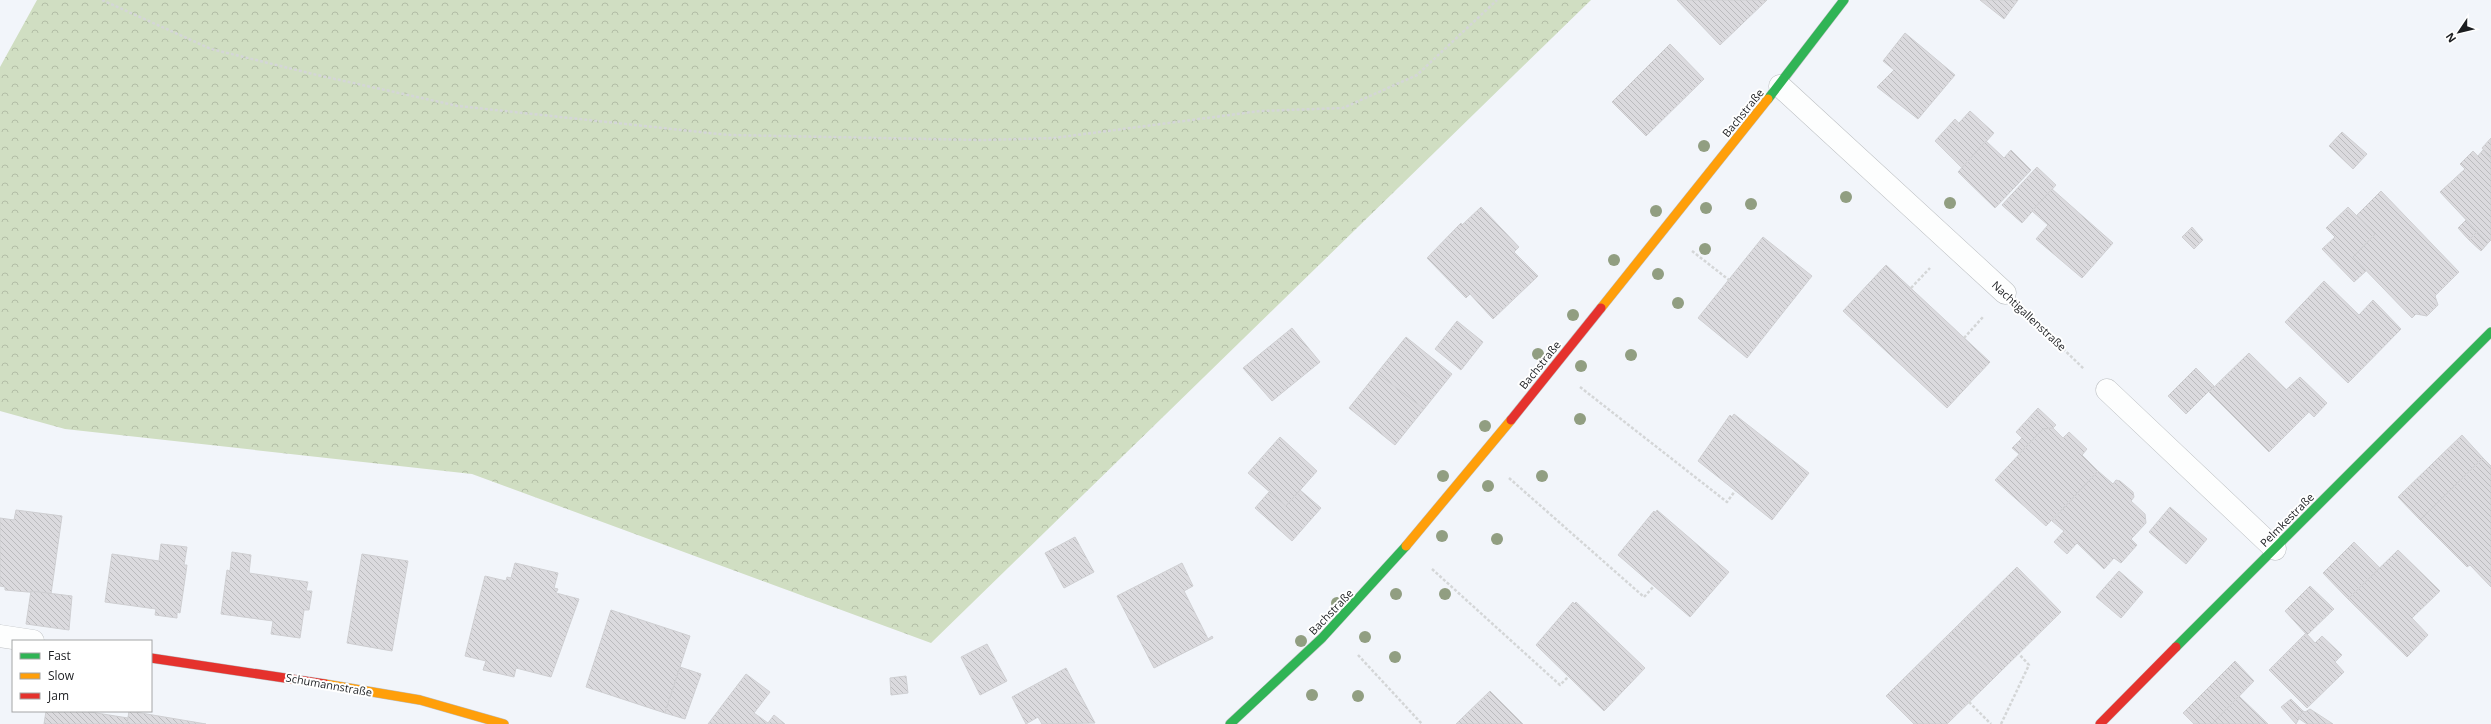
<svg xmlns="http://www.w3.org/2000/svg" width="2491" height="724" font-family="'Open Sans',sans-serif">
  <defs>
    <pattern id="forest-crowns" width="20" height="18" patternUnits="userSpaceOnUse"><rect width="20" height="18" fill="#d0dec2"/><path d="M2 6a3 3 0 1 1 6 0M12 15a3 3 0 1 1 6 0" fill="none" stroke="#b2bea6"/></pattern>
    <pattern id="building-back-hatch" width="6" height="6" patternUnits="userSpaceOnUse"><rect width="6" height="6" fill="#dbdade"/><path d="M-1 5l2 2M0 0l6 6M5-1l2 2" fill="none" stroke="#bbbbbe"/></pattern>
  </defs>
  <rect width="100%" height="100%" fill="#f2f5fa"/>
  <path fill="url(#forest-crowns)" d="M 37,0 L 1591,0 L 931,643 L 472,474 L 65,429 L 0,411 L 0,67 Z"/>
  <g fill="url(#building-back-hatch)" stroke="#cfcfd2">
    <path d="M 1677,0 L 1767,0 L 1720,45 Z"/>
    <path d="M 1980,0 L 2018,0 L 2004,19 Z"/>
    <path d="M 1905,33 L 1955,75 L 1918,119 L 1877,87 L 1894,70 L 1883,61 Z"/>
    <path d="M 1670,44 L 1704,79 L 1646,136 L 1612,102 Z"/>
    <path d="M 1970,111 L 1994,133 L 1962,168 L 1935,141 L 1955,119 L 1959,123 Z"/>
    <path d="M 2342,132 L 2367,154 L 2353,169 L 2329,146 Z"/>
    <path d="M 2491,138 L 2491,159 L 2482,148 Z"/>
    <path d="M 1986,141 L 2004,158 L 2011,150 L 2031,170 L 1995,208 L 1958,172 Z"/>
    <path d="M 2483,150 L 2491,159 L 2491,240 L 2488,243 L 2440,192 L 2465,169 L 2460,164 L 2473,151 L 2478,156 Z"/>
    <path d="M 2037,167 L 2056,185 L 2022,223 L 2002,205 Z"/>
    <path d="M 2052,189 L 2113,243 L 2082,278 L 2036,239 L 2048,225 L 2032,211 Z"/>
    <path d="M 2381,191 L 2459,272 L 2435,296 L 2438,305 L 2427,316 L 2416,314 L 2412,318 L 2353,257 L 2375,234 L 2357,215 Z"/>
    <path d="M 1481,207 L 1519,247 L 1514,252 L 1538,276 L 1493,319 L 1470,294 L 1466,298 L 1427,258 L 1461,223 L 1462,225 Z"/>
    <path d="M 2348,207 L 2375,234 L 2353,257 L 2366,271 L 2354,282 L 2322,249 L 2335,237 L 2326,228 Z"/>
    <path d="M 2466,220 L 2477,232 L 2469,240 L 2458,228 Z"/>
    <path d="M 2192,227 L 2203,240 L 2194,249 L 2182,237 Z"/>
    <path d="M 2477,232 L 2488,243 L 2481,251 L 2469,240 Z"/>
    <path d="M 1763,237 L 1812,276 L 1747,358 L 1698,318 Z"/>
    <path d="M 1886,265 L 1990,362 L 1947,408 L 1843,311 Z"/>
    <path d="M 2324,281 L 2359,315 L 2373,300 L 2401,329 L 2348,383 L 2285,322 Z"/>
    <path d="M 1457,321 L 1483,342 L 1461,370 L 1435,349 Z"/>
    <path d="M 1292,328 L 1320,362 L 1272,401 L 1243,368 Z"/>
    <path d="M 1406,337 L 1452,374 L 1424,409 L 1377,373 Z"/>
    <path d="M 2249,353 L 2309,412 L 2269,452 L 2209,392 Z"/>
    <path d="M 2196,368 L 2214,386 L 2186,414 L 2168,396 Z"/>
    <path d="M 1377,373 L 1424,409 L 1395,445 L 1349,408 Z"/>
    <path d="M 2300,377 L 2327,403 L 2314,417 L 2286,390 Z"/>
    <path d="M 2038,408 L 2056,425 L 2053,428 L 2043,429 L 2019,454 L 2012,448 L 2022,438 L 2016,432 Z"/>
    <path d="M 1734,414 L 1809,473 L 1772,520 L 1698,461 L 1730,415 L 1732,417 Z"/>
    <path d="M 2053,428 L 2063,438 L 2069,432 L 2087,449 L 2082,455 L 2098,471 L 2046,526 L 1995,480 L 2043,429 Z"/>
    <path d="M 2462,435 L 2483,458 L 2420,520 L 2398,497 Z"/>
    <path d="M 1280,437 L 1317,471 L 1286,506 L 1248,473 Z"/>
    <path d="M 2483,458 L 2491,466 L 2491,587 L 2470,565 L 2467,567 L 2420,520 Z"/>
    <path d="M 2098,471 L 2113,484 L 2116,480 L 2120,481 L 2133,492 L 2134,497 L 2131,501 L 2145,514 L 2146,523 L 2131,539 L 2137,545 L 2121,563 L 2114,558 L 2104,569 L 2077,543 L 2067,554 L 2054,542 L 2064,531 L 2052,521 Z"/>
    <path d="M 1300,490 L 1321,508 L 1292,541 L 1255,508 L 1269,492 L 1286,506 Z"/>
    <path d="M 2170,507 L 2207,539 L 2186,564 L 2149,532 Z"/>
    <path d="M 16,510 L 62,516 L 51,594 L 5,590 L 5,587 L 0,586 L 0,518 L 14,520 Z"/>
    <path d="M 1657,510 L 1729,572 L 1690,617 L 1618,555 L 1654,511 L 1655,513 Z"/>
    <path d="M 1075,537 L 1094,572 L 1064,588 L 1045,553 Z"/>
    <path d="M 2354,542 L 2380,568 L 2348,599 L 2323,573 Z"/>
    <path d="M 161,544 L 187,547 L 184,565 L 187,565 L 180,613 L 177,612 L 177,618 L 155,615 L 156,609 L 105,602 L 112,554 L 159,561 Z"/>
    <path d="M 2398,550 L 2440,591 L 2412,618 L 2428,635 L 2407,657 L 2348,599 Z"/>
    <path d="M 232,552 L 251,555 L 249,573 L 308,582 L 306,591 L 312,591 L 309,610 L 304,610 L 300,638 L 271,634 L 273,621 L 221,614 L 227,570 L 230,571 Z"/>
    <path d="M 362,554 L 408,561 L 392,651 L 347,643 Z"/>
    <path d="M 515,563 L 558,573 L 554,588 L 558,589 L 556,593 L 579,599 L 551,677 L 516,668 L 514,677 L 483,670 L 486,661 L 465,656 L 485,576 L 506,581 L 507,577 L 511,578 Z"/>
    <path d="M 1182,563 L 1193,586 L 1184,591 L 1208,639 L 1212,636 L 1213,638 L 1154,668 L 1117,596 Z"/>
    <path d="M 2017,567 L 2061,612 L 1996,676 L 1952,631 Z"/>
    <path d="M 2119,571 L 2143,592 L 2121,618 L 2096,597 Z"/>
    <path d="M 2310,586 L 2334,609 L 2307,635 L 2285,611 Z"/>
    <path d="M 31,591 L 72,596 L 69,630 L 26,624 Z"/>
    <path d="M 1573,602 L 1574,604 L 1576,602 L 1645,668 L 1604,711 L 1536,645 Z"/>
    <path d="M 611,610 L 690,636 L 665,713 L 586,687 Z"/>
    <path d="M 1952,631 L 1996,676 L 1947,724 L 1914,724 L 1886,696 Z"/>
    <path d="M 2306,633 L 2315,643 L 2322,636 L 2342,655 L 2335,662 L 2344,672 L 2307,708 L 2269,670 Z"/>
    <path d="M 987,644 L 1007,681 L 980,695 L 961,657 Z"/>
    <path d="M 2235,661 L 2254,681 L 2212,724 L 2194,724 L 2183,713 Z"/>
    <path d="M 680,667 L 701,674 L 685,719 L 665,713 Z"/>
    <path d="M 1066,668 L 1095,723 L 1042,724 L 1038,717 L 1026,724 L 1012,697 Z"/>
    <path d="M 746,674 L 770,692 L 754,713 L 768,723 L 774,715 L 785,724 L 708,724 Z"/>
    <path d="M 906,676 L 908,693 L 891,695 L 890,678 Z"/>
    <path d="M 1490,691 L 1523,724 L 1456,724 Z"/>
    <path d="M 2239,696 L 2268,724 L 2212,724 Z"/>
    <path d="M 2291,699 L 2303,711 L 2296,724 L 2281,707 Z"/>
    <path d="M 2310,709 L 2333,724 L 2307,724 L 2298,718 L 2303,711 L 2305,712 Z"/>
    <path d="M 46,711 L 84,711 L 128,718 L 127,724 L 44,724 Z"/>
    <path d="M 129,711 L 206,724 L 127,724 Z"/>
  </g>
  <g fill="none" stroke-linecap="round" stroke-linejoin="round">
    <defs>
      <g id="street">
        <path d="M 1780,86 L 2005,293"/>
        <path d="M 2107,390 L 2275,549"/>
        <path d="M 0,636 L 33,641"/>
      </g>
      <g id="fast">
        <path d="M 1768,99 L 1844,0"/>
        <path d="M 2176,647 L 2491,332"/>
        <path d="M 1230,724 L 1322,638 L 1406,546"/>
      </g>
      <g id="slow">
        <path d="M 1601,308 L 1768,99"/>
        <path d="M 1406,546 L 1511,420"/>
        <path d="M 325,684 L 420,700 L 504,724"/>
      </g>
      <g id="jam">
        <path d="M 1511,420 L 1601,308"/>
        <path d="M 151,658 L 325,684"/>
        <path d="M 2100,724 L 2176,647"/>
      </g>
    </defs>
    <use href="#street" stroke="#bcbfc2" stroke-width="23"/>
    <use href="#fast" stroke="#bcbfc2" stroke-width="10"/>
    <use href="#slow" stroke="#bcbfc2" stroke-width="10"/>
    <use href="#jam" stroke="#bcbfc2" stroke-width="10"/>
    <g stroke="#d4d6d7" stroke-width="2.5" stroke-dasharray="3 2" stroke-linecap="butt">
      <path d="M 102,0 L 211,49 L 317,75 L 458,106 L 728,135 L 982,140 L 1054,138 L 1260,111 L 1343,108 L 1417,75 L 1497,0"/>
      <path d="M 1692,251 L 1729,280"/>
      <path d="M 1911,288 L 1930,268"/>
      <path d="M 2027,314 L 2084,369"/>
      <path d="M 1964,338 L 1983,317"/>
      <path d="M 1580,387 L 1727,502 L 1735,491"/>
      <path d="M 1509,478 L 1644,597 L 1654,586"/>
      <path d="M 1432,569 L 1560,685 L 1568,677"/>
      <path d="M 1358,655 L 1422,724"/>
      <path d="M 1969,702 L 1991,724"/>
      <path d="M 2001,724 L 2029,665 L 2019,654"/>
    </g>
    <use href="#street" stroke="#fdfefe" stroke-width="22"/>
    <use href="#fast" stroke="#30b455" stroke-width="9"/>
    <use href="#slow" stroke="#ff9f0a" stroke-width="9"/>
    <use href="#jam" stroke="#e5322d" stroke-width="9"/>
  </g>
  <g fill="#919e81">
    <circle cx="1704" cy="146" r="6"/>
    <circle cx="1846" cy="197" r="6"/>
    <circle cx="1950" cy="203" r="6"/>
    <circle cx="1751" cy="204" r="6"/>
    <circle cx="1706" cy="208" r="6"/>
    <circle cx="1656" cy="211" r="6"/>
    <circle cx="1705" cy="249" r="6"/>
    <circle cx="1614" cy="260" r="6"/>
    <circle cx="1658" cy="274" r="6"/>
    <circle cx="1678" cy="303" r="6"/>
    <circle cx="1573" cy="315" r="6"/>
    <circle cx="1538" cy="354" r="6"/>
    <circle cx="1631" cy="355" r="6"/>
    <circle cx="1581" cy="366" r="6"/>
    <circle cx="1580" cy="419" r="6"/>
    <circle cx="1485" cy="426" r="6"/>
    <circle cx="1443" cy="476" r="6"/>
    <circle cx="1542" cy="476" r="6"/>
    <circle cx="1488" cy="486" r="6"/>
    <circle cx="1442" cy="536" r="6"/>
    <circle cx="1497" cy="539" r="6"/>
    <circle cx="1396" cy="594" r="6"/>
    <circle cx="1445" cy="594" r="6"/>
    <circle cx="1337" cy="603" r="6"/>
    <circle cx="1365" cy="637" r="6"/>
    <circle cx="1301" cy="641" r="6"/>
    <circle cx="1395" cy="657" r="6"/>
    <circle cx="1312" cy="695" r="6"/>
    <circle cx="1358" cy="696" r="6"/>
  </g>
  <g text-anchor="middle" stroke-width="4" stroke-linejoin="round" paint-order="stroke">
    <g font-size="11" fill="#1b1d20" stroke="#fff">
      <text transform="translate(1743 113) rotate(-51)" y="4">Bachstraße</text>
      <text transform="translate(2029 316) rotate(43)" y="4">Nachtigallenstraße</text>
      <text transform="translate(1540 365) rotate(-51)" y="4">Bachstraße</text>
      <text transform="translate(2287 520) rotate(-45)" y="4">Pelmkestraße</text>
      <text transform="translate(1331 612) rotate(-46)" y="4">Bachstraße</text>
      <text transform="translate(329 685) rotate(10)" y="4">Schumannstraße</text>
    </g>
  </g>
  <rect x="12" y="640" width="140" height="72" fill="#ffffff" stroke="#a4a5a6"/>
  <rect x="20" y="653" width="20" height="6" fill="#30b455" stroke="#a4a5a6"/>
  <text x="48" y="660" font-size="12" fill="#1b1d20">Fast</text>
  <rect x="20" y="673" width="20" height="6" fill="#ff9f0a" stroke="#a4a5a6"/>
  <text x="48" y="680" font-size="12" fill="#1b1d20">Slow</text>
  <rect x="20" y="693" width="20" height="6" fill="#e5322d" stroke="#a4a5a6"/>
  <text x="48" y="700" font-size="12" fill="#1b1d20">Jam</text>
  <g transform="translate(2459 32) rotate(235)" stroke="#ffffff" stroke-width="3" paint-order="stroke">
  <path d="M0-3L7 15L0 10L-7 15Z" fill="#1b1d20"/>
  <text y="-6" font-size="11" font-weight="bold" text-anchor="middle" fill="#1b1d20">N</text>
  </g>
</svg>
